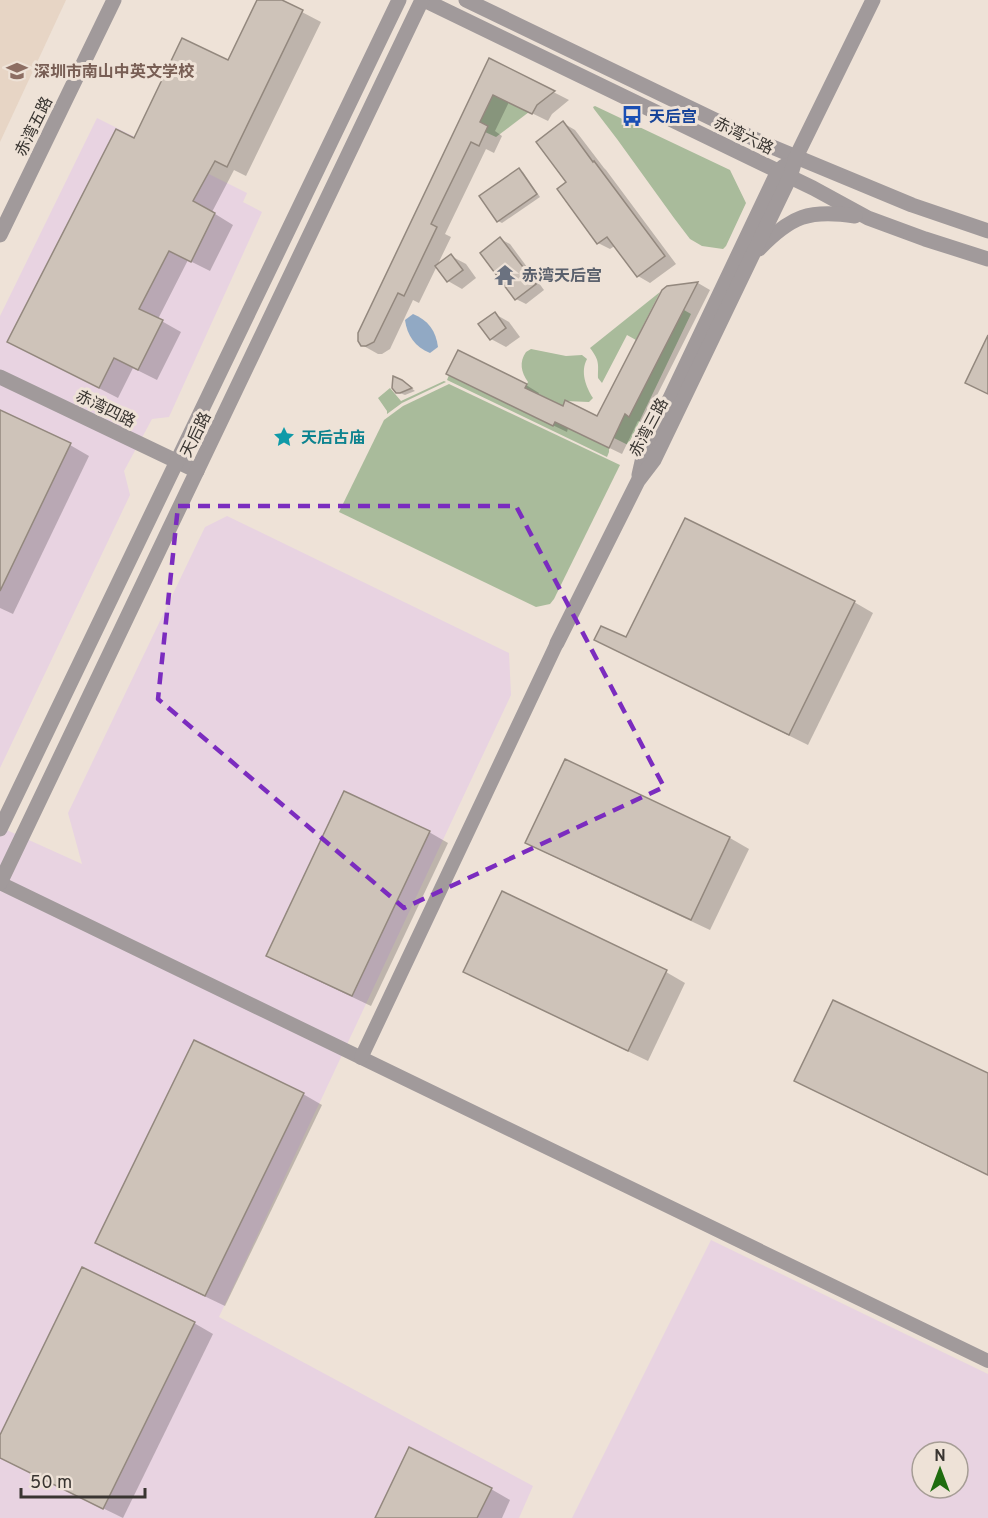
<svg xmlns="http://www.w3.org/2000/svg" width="988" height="1518" font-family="Overpass,'Noto Sans SC',sans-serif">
  <rect width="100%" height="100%" fill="#eee2d7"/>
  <path fill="#e7d5c5" d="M 0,0 L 66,0 L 0,142 Z"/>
  <g fill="#e8d3e1" fill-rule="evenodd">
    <path d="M 97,118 L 247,193 L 243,202 L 262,212 L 169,417 L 152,419 L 124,471 L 130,495 L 0,768 L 0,316 Z"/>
    <path d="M 227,516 L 509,653 L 511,695 L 219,1317 L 533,1486 L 519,1518 L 0,1518 L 0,827 L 82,864 L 68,813 L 205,527 Z"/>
    <path d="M 711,1240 L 988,1374 L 988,1518 L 572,1518 ZM 922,1452 L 958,1452 L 958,1488 L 922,1488 Z"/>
  </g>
  <g fill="#a9bb9b">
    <path d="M 493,95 L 529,112 L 496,137 L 485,132 L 488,126 L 480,122 Z"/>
    <path d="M 595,106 L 730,170 L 746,203 L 726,246 L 723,249 L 702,246 L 690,239 L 674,218 L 617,139 L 594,109 L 593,107 Z"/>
    <path d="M 660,292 L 636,340 L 627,335 L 602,383 L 598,378 C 598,364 600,361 590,348 Z"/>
    <path d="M 684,310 L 691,314 L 628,445 L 614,438 L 608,406 L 629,416 Z"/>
    <path d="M 531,349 L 566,356 L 582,355 L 587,359 C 580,372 586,387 593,398 L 589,402 L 565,401 L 563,406 L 525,388 L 528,382 C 521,372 519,362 526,352 Z"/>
    <path d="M 449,375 L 553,426 L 555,422 L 609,448 L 609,452 L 607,457 L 447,380 Z"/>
    <path d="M 444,381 L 446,382 L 402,403 L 387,414 L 387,411 L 378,398 L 390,388 L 401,401 Z"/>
    <path d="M 449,384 L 620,465 L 554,599 L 550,604 L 536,607 L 339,512 L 384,420 L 403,406 Z"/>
  </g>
  <path fill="#91a9c4" d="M 413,314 C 428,320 436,331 438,347 L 430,353 C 415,347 407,335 405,320 Z"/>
  <g fill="#0003">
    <path d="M 259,0 L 279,0 L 321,22 L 246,176 L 234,170 L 212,212 L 233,225 L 210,271 L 188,260 L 158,319 L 181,332 L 157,380 L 133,368 L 118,398 L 9,342 L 134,140 L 229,62 Z"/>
    <path d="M 490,60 L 569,100 L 552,114 L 548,121 L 509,102 L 495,131 L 502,136 L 494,153 L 486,149 L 445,234 L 451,237 L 419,303 L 413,300 L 390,349 L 382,354 L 378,354 L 362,345 Z"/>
    <path d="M 563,123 L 575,130 L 604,168 L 606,170 L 676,264 L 650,283 L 638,276 L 616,245 L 610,249 L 598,243 L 568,182 Z"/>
    <path d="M 519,170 L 523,172 L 540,197 L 502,223 L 498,221 Z"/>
    <path d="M 500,239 L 510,244 L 544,290 L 526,304 L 516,299 Z"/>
    <path d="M 451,256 L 466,264 L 476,278 L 462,289 L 448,281 Z"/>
    <path d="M 698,283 L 710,290 L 643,423 L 638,421 L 622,454 L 568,428 L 567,432 L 461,381 L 526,385 L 539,393 L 537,396 L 563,408 L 598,418 L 668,287 Z"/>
    <path d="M 495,314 L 509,322 L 520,337 L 506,347 L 491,339 Z"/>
    <path d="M 406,384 L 415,391 L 405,395 L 397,392 Z"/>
    <path d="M 0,411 L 70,445 L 89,456 L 13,614 L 0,608 Z"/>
    <path d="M 854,602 L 873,613 L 808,745 L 615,650 L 627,639 Z"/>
    <path d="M 566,761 L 730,838 L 749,849 L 710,930 L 546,853 L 527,842 Z"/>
    <path d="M 429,832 L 448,843 L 371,1006 L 287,966 L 268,955 Z"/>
    <path d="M 502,893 L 666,972 L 685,983 L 648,1061 L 484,982 L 465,971 Z"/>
    <path d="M 988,1075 L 988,1176 L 815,1091 L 796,1081 Z"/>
    <path d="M 303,1094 L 322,1105 L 225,1306 L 116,1254 L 97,1243 Z"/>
    <path d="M 194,1323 L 213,1334 L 123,1518 L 0,1458 L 0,1439 Z"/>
    <path d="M 491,1489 L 510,1500 L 502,1518 L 376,1518 Z"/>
  </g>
  <g fill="#cec3b9" stroke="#93887e" stroke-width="1.5">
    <path d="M 257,0 L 282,0 L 303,10 L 227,167 L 215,161 L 193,201 L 215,213 L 191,262 L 169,251 L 139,309 L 163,320 L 138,370 L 114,358 L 99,388 L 7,342 L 116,129 L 134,138 L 182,38 L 228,60 Z"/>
    <path d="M 489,58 L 555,91 L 537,105 L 532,114 L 493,95 L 480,122 L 488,126 L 479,146 L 471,142 L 431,224 L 437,227 L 404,296 L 398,293 L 374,342 L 366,346 L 361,346 L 358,341 L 358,333 Z"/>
    <path d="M 563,121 L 593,162 L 594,161 L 665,256 L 637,277 L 607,237 L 597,244 L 557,189 L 566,182 L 536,142 Z"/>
    <path d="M 519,168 L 537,194 L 497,222 L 479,196 Z"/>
    <path d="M 500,237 L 536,284 L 515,300 L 480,253 Z"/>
    <path d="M 451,254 L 463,270 L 447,282 L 435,266 Z"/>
    <path d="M 698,282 L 629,417 L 625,414 L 609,448 L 555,422 L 553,426 L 446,374 L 458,350 L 527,384 L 525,388 L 563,406 L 565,400 L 597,416 L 662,290 L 667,286 Z"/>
    <path d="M 495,312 L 506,328 L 490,340 L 478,324 Z"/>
    <path d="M 988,335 L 988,394 L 965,383 Z"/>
    <path d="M 393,376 L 402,380 L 412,388 L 400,393 L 396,393 L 392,388 Z"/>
    <path d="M 0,410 L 71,443 L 0,591 Z"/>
    <path d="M 685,518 L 855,601 L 789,735 L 594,640 L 601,626 L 626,637 Z"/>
    <path d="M 565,759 L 730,837 L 691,920 L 525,843 Z"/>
    <path d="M 344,791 L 430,831 L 352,996 L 266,956 Z"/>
    <path d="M 502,891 L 667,970 L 628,1051 L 463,972 Z"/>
    <path d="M 833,1000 L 988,1073 L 988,1175 L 794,1081 Z"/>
    <path d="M 194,1040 L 304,1093 L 205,1296 L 95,1243 Z"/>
    <path d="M 82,1267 L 195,1322 L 103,1509 L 0,1458 L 0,1435 Z"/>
    <path d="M 409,1447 L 492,1488 L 477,1518 L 375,1518 Z"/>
  </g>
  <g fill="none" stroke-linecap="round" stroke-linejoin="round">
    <g stroke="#a19a9b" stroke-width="14">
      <path d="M 0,883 L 988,1361"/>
      <path d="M 361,1058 L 557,643"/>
    </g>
    <g stroke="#a19a9b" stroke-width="15">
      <path d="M 424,0 L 813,188 L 868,218 L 925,239 L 988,259"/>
      <path d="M 466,0 L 765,144 L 912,205 L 988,231"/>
      <path d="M 0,235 L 114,0"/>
      <path d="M 759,249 C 791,216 809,209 855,216"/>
      <path d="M 0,377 L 197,471"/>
      <path d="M 639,475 L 644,453 L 778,171 L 784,166"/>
      <path d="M 557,643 L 638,481 L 654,460 L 790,177 L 796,157 L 873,0"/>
      <path d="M 0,829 L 399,0"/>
      <path d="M 0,883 L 422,0"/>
    </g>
  </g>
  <path fill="none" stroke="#7b2cbf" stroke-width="4.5" stroke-dasharray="12 8" stroke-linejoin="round" d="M 178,506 L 516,506 L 664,787 L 404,908 L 158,699 Z"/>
  <defs>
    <symbol id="school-bare" viewBox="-9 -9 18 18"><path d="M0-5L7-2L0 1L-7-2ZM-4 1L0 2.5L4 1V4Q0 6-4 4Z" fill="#8d6e63" stroke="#eee2d7" stroke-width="2.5" paint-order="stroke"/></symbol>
    <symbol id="bus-bare" viewBox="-9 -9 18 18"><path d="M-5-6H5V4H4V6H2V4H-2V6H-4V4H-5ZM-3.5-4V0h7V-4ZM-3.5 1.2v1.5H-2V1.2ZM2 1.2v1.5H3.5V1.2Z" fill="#1a4fb4" stroke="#eee2d7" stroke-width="2.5" paint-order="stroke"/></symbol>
    <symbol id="temple-bare" viewBox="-9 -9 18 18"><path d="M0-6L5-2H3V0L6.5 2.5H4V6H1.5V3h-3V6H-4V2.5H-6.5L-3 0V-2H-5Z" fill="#6b7280" stroke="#eee2d7" stroke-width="2.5" paint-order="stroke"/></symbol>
    <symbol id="sight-bare" viewBox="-9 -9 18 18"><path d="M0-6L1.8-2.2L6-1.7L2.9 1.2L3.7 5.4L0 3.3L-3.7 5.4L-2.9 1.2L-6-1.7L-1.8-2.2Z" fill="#0f9aa8" stroke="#eee2d7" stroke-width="2.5" paint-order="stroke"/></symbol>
  </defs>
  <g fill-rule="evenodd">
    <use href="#school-bare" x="2" y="56" width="30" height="30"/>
    <use href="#bus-bare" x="617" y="101" width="30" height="30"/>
    <use href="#temple-bare" x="490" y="260" width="30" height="30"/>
    <use href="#sight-bare" x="269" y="422" width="30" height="30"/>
  </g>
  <g text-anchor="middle" stroke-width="6" stroke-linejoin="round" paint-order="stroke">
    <g font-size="16" font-weight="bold" fill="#785e54" stroke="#eee2d7" text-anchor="start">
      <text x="34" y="77">深圳市南山中英文学校</text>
    </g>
    <g font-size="16" font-weight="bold" fill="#164399" stroke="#eee2d7" text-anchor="start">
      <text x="649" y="122">天后宫</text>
    </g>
    <g font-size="16" fill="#393531" stroke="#eee2d7">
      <text transform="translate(33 126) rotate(-64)" y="6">赤湾五路</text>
      <text transform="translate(744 135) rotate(26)" y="6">赤湾六路</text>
      <text transform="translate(106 408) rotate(26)" y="6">赤湾四路</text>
      <text transform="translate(648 427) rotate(-62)" y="6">赤湾三路</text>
      <text transform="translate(195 434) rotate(-64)" y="6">天后路</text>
    </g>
    <g font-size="16" font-weight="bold" fill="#5b616d" stroke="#eee2d7" text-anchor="start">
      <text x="522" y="281">赤湾天后宫</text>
    </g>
    <g font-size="16" font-weight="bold" fill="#0d838f" stroke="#eee2d7" text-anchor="start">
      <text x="301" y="443">天后古庙</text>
    </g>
  </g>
  <g transform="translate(940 1470)"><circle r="28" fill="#eee2d7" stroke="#a69d95" stroke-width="1.5"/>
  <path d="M0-4.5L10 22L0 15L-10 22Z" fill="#1f6c0f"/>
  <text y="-9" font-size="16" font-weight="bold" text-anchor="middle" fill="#393531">N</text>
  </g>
  <path d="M21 1488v9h124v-9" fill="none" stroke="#393531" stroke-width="3"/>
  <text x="30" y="1488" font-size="18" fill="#393531" stroke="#eee2d7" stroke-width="4.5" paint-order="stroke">50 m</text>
</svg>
